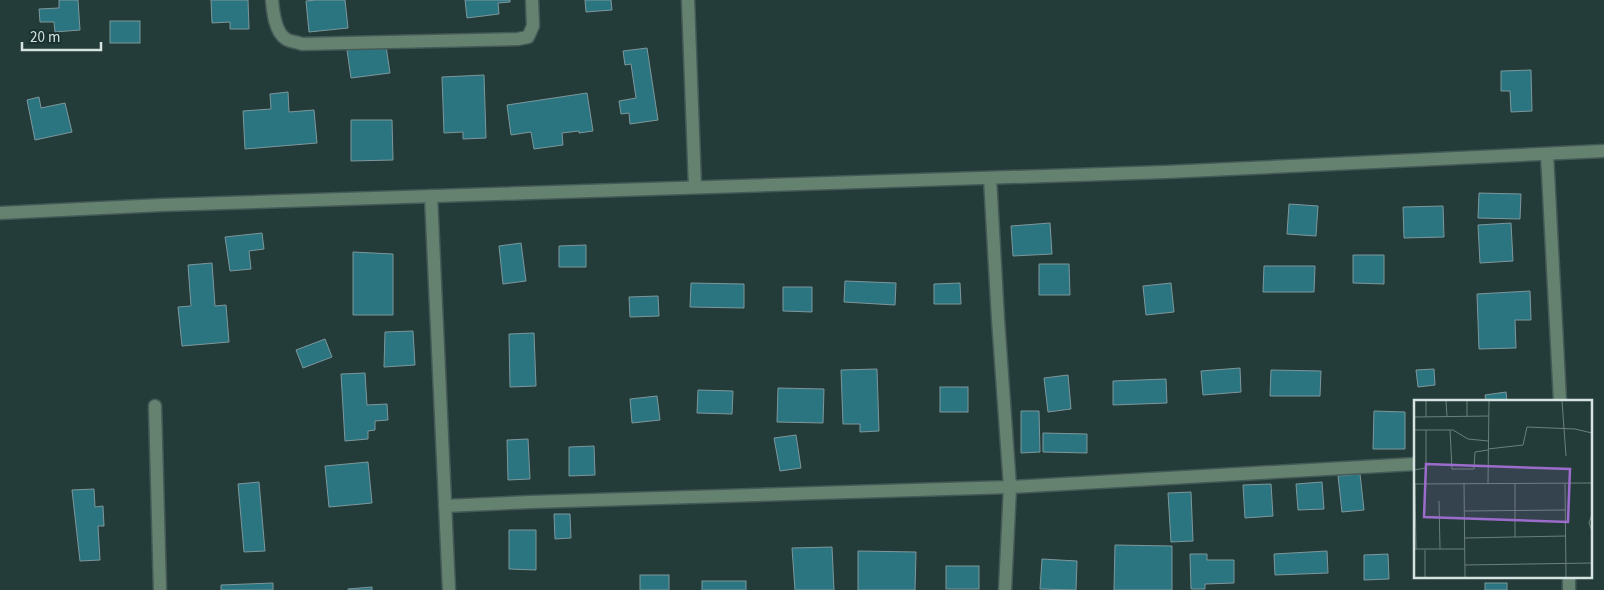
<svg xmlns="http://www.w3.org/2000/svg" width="1604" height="590" font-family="'Source Sans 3',sans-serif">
  <rect width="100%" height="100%" fill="#243c39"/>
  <g fill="#2b7581" stroke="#7d979c">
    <path d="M 59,0 L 78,0 L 80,30 L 55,32 L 54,22 L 40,22 L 39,9 L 59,8 Z"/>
    <path d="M 211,0 L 248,0 L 249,29 L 230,29 L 230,22 L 212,23 Z"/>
    <path d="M 316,0 L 345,0 L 348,28 L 309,32 L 306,1 Z"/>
    <path d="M 465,0 L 510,0 L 510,2 L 498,3 L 499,14 L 467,18 Z"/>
    <path d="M 585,0 L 611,0 L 612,10 L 586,12 Z"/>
    <rect x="110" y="21" width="30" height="22"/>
    <path d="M 386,46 L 390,73 L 351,78 L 347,50 Z"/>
    <path d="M 647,48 L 658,120 L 630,124 L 629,113 L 621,114 L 619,101 L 636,98 L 631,64 L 625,65 L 623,51 Z"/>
    <path d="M 1531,70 L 1532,111 L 1511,112 L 1510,91 L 1501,91 L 1501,71 Z"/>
    <path d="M 484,75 L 486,138 L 463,139 L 463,132 L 444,133 L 442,77 Z"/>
    <path d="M 288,92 L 289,112 L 314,110 L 317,143 L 245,149 L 243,111 L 271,109 L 270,94 Z"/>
    <path d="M 587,93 L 593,131 L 579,133 L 579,131 L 562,133 L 563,145 L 534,149 L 531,132 L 511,135 L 507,105 Z"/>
    <path d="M 39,97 L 41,108 L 65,103 L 72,132 L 35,140 L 27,100 Z"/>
    <path d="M 351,120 L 392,120 L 393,160 L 351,161 Z"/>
    <path d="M 1479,193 L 1521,194 L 1520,219 L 1478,218 Z"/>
    <path d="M 1289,204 L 1318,206 L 1316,236 L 1287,234 Z"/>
    <path d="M 1443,206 L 1444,237 L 1404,238 L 1403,207 Z"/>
    <path d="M 1050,223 L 1052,254 L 1013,256 L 1011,226 Z"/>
    <path d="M 1511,223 L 1513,261 L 1480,263 L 1478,225 Z"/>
    <path d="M 262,233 L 264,249 L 249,251 L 251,269 L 230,271 L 225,237 Z"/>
    <path d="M 521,243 L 526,281 L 503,284 L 499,246 Z"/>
    <path d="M 586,245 L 586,267 L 559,267 L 559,246 Z"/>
    <path d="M 353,252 L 393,254 L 393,315 L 353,315 Z"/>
    <path d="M 1353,255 L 1384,255 L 1384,284 L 1353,283 Z"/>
    <path d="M 212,263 L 215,306 L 226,305 L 229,342 L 182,346 L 178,307 L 191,306 L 188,265 Z"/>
    <path d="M 1039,264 L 1069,264 L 1070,295 L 1039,295 Z"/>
    <path d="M 1264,266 L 1315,266 L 1314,292 L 1263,292 Z"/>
    <path d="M 845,281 L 896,283 L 895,305 L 844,302 Z"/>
    <path d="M 691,283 L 744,284 L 744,308 L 690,307 Z"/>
    <path d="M 960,283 L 961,304 L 934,304 L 934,284 Z"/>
    <path d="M 1171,283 L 1174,312 L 1146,315 L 1143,286 Z"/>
    <path d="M 783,287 L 812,287 L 812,312 L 783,311 Z"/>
    <path d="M 1530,291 L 1531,320 L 1515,320 L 1516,348 L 1479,349 L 1477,294 Z"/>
    <path d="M 658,296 L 659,316 L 630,317 L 629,297 Z"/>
    <path d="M 413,331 L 415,365 L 384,367 L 385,332 Z"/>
    <path d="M 534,333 L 536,386 L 510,387 L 509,334 Z"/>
    <path d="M 325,339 L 332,357 L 303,368 L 296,350 Z"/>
    <path d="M 1240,368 L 1241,392 L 1203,395 L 1201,371 Z"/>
    <path d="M 877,369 L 879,431 L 860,432 L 860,424 L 843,424 L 841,370 Z"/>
    <path d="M 1434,369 L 1435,385 L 1418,387 L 1416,370 Z"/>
    <path d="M 1271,370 L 1321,371 L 1320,396 L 1270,396 Z"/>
    <path d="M 365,373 L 367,405 L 387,404 L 388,420 L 375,421 L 375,430 L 368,431 L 368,439 L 345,441 L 341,374 Z"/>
    <path d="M 1068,375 L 1071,409 L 1048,412 L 1044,378 Z"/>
    <path d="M 1166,379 L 1167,403 L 1113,405 L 1113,381 Z"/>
    <rect x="940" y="387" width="28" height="25"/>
    <path d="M 778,388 L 824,389 L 823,423 L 777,422 Z"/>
    <path d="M 698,390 L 733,391 L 732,414 L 697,413 Z"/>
    <path d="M 1506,392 L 1507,401 L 1486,401 L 1485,395 Z"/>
    <path d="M 657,396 L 660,420 L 632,423 L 630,399 Z"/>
    <path d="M 1021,411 L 1039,411 L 1040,452 L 1021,453 Z"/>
    <path d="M 1374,411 L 1405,412 L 1405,449 L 1373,449 Z"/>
    <path d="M 1043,433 L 1087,434 L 1087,453 L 1043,452 Z"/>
    <path d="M 796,435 L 801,468 L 780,471 L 774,438 Z"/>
    <path d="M 528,439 L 530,479 L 508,480 L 507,440 Z"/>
    <path d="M 594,446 L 595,475 L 569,476 L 569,447 Z"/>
    <path d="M 368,462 L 372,503 L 329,507 L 325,466 Z"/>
    <path d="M 1360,474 L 1364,510 L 1342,512 L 1338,476 Z"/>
    <path d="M 259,482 L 265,551 L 244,552 L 238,484 Z"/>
    <path d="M 1322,482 L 1324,509 L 1298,510 L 1296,484 Z"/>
    <path d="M 1271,484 L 1273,516 L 1245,518 L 1243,485 Z"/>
    <path d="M 94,489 L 95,507 L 103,506 L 104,526 L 98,526 L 100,560 L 80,561 L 72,490 Z"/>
    <path d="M 1191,492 L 1193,541 L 1171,542 L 1168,493 Z"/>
    <path d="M 554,514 L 570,514 L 571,538 L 555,539 Z"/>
    <path d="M 509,530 L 536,530 L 536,570 L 509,569 Z"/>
    <path d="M 1115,545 L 1172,546 L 1172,590 L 1114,590 Z"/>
    <path d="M 832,547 L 834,590 L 795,590 L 792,548 Z"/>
    <path d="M 858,551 L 916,552 L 915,590 L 858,590 Z"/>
    <path d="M 1327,551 L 1328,573 L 1275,575 L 1274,554 Z"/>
    <path d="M 1190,554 L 1207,554 L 1207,560 L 1234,560 L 1234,583 L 1205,584 L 1205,589 L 1191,589 Z"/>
    <path d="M 1388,554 L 1389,579 L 1364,580 L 1364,555 Z"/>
    <path d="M 1042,559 L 1077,561 L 1076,590 L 1040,589 Z"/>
    <rect x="946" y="566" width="33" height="23"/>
    <rect x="640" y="575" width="29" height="15"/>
    <rect x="702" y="581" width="44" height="9"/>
    <path d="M 273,583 L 273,590 L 221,590 L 221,585 Z"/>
    <rect x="1485" y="583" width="22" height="7"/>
    <path d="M 372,587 L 372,590 L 348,590 L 348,589 Z"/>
  </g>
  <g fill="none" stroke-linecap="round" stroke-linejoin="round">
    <defs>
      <g id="minor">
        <path d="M 272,0 C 273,12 275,32 286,39 C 290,42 298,42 302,44 L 518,39 L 528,37 L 533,26 L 532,0"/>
        <path d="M 688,0 L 695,187"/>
        <path d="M 1547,154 L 1560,401"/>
        <path d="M 990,178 L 998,319 L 1010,487 L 1005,590"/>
        <path d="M 431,196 L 449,590"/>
        <path d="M 0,213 L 162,205 L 1166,172 L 1604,151"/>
        <path d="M 155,406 L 160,590"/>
        <path d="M 445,506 L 531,502 L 1010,487 L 1415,464"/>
        <path d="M 1569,576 L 1569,590"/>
      </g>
    </defs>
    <use href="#minor" stroke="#445a57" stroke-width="15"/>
    <use href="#minor" stroke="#658271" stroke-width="12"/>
  </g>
  <g transform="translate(1414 400)">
    <rect width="178" height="178" fill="#243c39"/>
    <path fill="none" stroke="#6b7f7c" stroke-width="1" d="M 32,1 L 33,17M 53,1 L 53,17M 148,1 L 152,56M 0,17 L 75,16M 12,17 L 12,1M 0,30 L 39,30 L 54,39 L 74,41M 36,30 L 38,69 L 60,69 L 61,52 L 74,50M 74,49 L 109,45 L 113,27 L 161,29 L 178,33M 0,70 L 12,68 L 12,30M 50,83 L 51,177M 74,83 L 75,1M 101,83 L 101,137M 151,83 L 152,177M 0,84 L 178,83M 1,84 L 2,149M 25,101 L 26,149M 51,111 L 151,110M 178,114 L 175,123 L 178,131M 51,138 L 152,136M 0,149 L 51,149M 51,165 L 178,163M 11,177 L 11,150"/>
    <path fill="#9b6ccb" fill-opacity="0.15" stroke="#9b6ccb" stroke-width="2.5" d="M 12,64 L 156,69 L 154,122 L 10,117 Z"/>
    <rect width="178" height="178" fill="none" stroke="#d6e4e1" stroke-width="2.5"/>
  </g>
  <path d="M22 42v8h79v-8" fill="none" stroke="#d6e4e1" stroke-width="2.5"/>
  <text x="30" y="42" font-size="15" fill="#d6e4e1" stroke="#1a322f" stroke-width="4" paint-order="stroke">20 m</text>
</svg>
